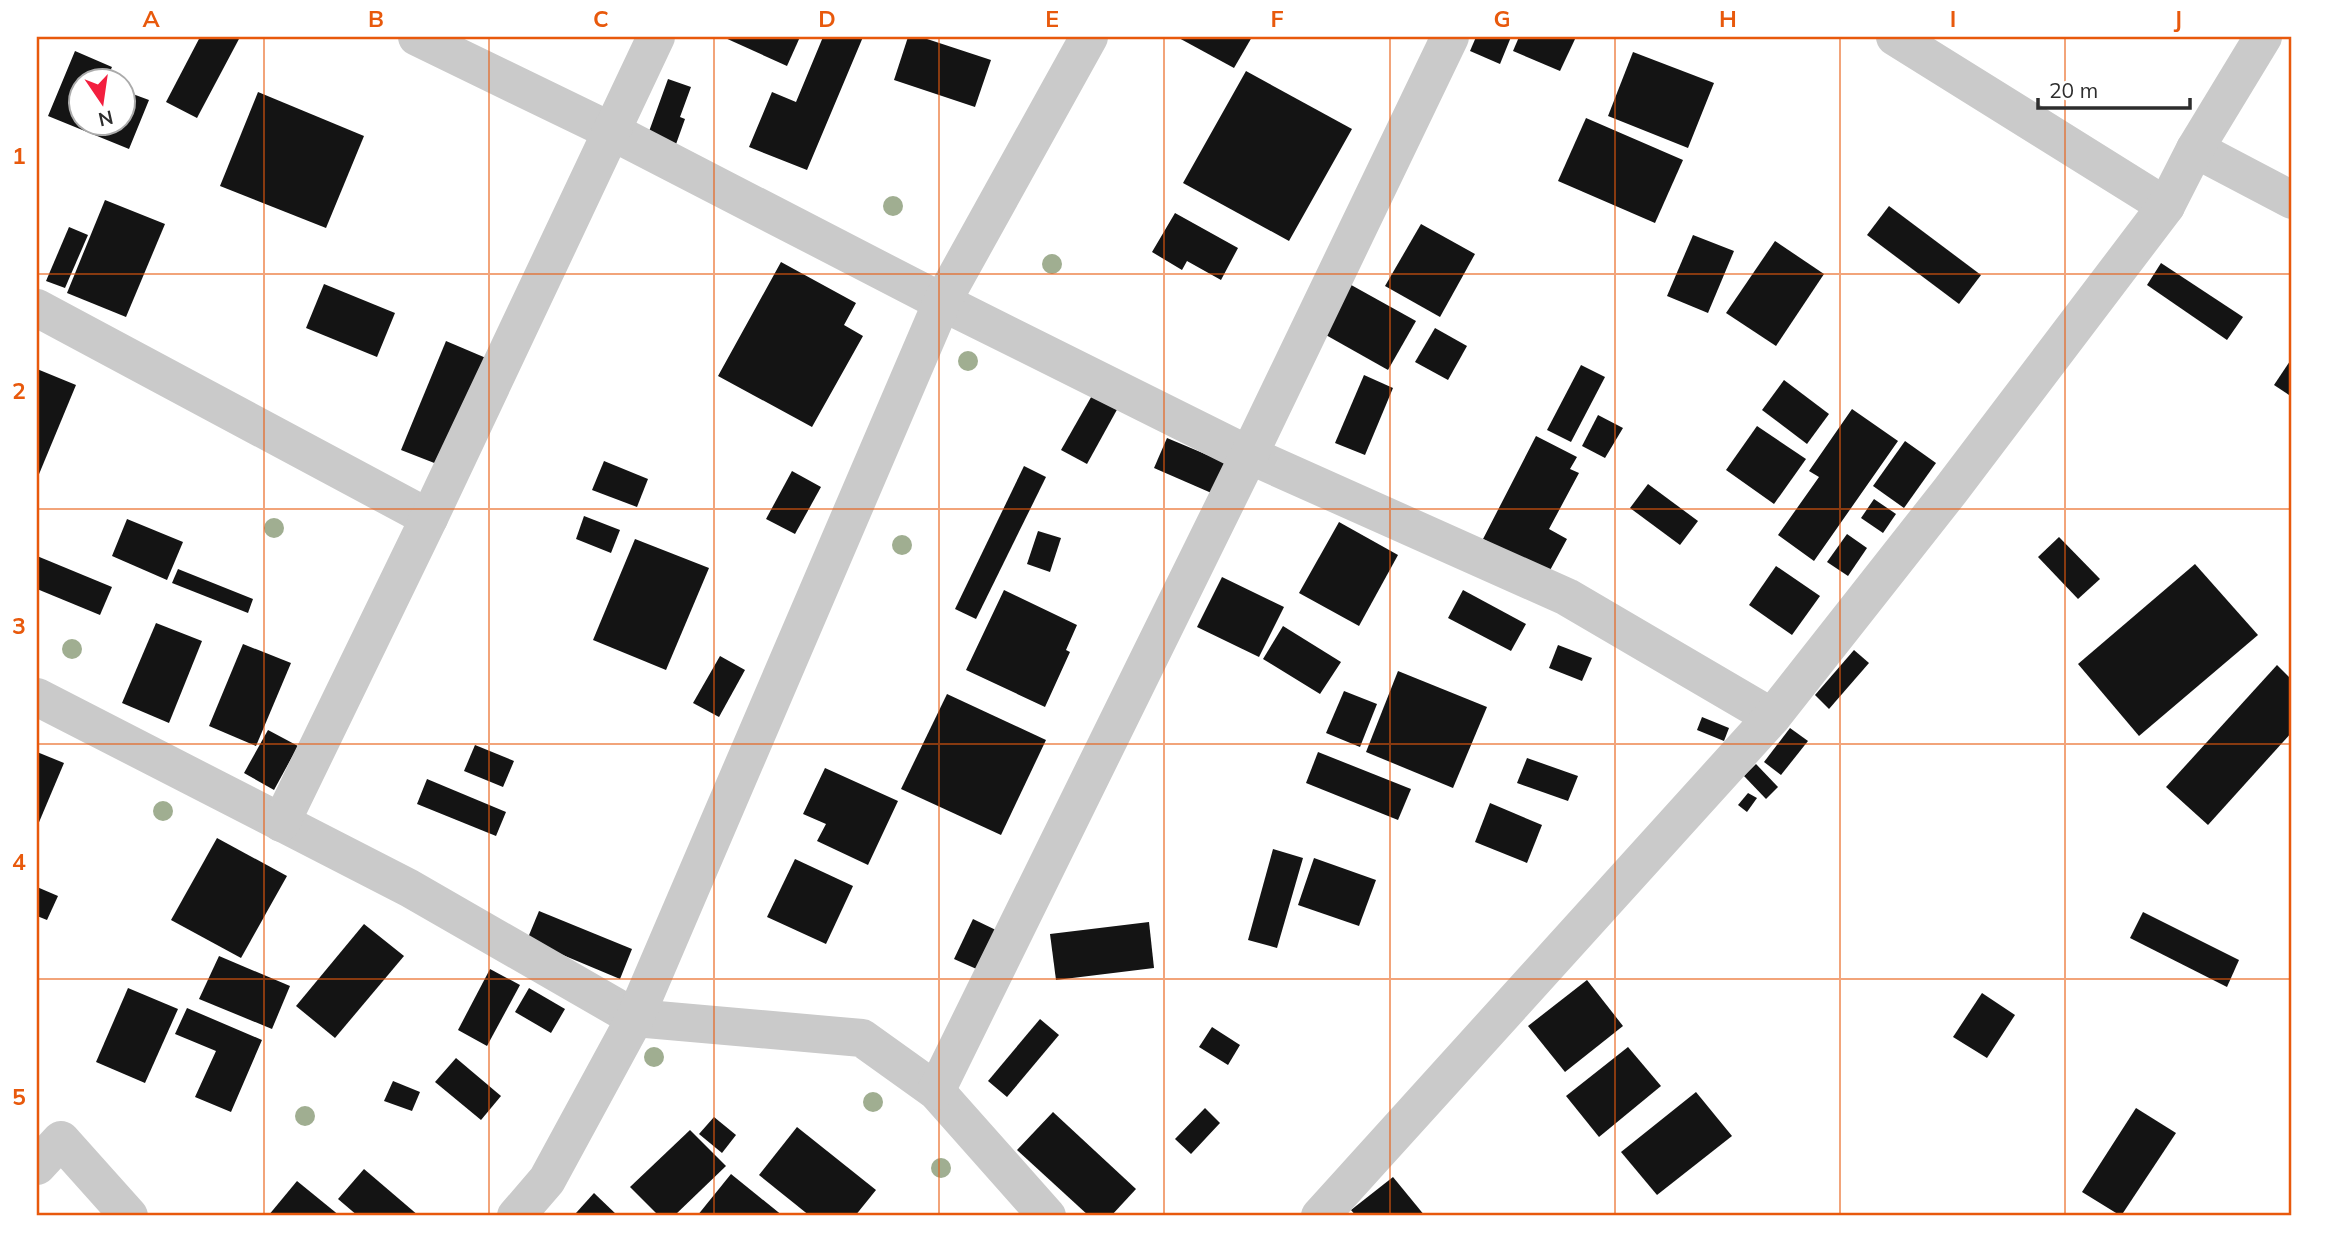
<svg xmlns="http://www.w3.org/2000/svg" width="2329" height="1253" font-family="Mulish,sans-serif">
  <rect width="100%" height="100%" fill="#fff"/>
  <g fill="#141414">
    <path d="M 200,37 L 240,37 L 197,118 L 166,102 Z"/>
    <path d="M 723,37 L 800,37 L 787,66 Z"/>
    <path d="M 823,37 L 863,37 L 807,170 L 749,147 L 772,92 L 796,102 Z"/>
    <path d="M 908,37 L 921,37 L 991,60 L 975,107 L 894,80 Z"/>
    <path d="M 1177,37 L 1252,37 L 1234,68 Z"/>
    <path d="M 1476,37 L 1511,37 L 1500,64 L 1470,51 Z"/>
    <path d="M 1519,37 L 1576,37 L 1560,71 L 1513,51 Z"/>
    <path d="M 75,51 L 112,67 L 106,80 L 80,80 L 80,122 L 122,122 L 122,90 L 149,100 L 129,149 L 48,116 Z"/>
    <path d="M 1633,52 L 1714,83 L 1688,148 L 1608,116 Z"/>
    <path d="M 1246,71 L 1352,129 L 1289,241 L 1183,183 Z"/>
    <path d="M 668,79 L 691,87 L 680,117 L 685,119 L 675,147 L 647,137 Z"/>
    <path d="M 258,92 L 364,136 L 326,228 L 220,186 Z"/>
    <path d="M 1586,118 L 1683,160 L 1655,223 L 1558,181 Z"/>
    <path d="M 105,200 L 165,224 L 126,317 L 67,293 Z"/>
    <path d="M 1889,206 L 1981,275 L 1959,304 L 1867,235 Z"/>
    <path d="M 1175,213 L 1238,248 L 1221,280 L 1187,261 L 1182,270 L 1152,252 Z"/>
    <path d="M 1421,224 L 1475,254 L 1440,317 L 1385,286 Z"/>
    <path d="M 69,227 L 88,235 L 65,288 L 46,281 Z"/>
    <path d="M 1693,235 L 1734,251 L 1708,313 L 1667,296 Z"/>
    <path d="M 1775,241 L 1824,274 L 1776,346 L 1726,313 Z"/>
    <path d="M 781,262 L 856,303 L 844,325 L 863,336 L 812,427 L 718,376 Z"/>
    <path d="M 2161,263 L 2243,317 L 2227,340 L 2147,285 Z"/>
    <path d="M 1344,281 L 1416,321 L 1388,370 L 1317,330 Z"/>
    <path d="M 324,284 L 395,313 L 377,357 L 306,328 Z"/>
    <path d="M 1435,328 L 1467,346 L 1448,380 L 1415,362 Z"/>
    <path d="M 446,341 L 486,358 L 442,466 L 401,450 Z"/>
    <path d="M 2292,358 L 2292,397 L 2274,385 Z"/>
    <path d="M 1581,365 L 1605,377 L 1571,442 L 1547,430 Z"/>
    <path d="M 37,369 L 76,385 L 37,479 Z"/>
    <path d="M 1364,375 L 1393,388 L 1365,455 L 1335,443 Z"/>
    <path d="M 1784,380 L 1829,414 L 1807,444 L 1762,410 Z"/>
    <path d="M 1094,392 L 1119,406 L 1087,464 L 1061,450 Z"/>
    <path d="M 1852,409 L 1898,441 L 1814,561 L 1778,535 L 1819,477 L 1809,471 Z"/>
    <path d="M 1598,415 L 1623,428 L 1605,458 L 1582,446 Z"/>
    <path d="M 1757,426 L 1806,459 L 1774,504 L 1726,470 Z"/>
    <path d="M 1536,436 L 1577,457 L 1570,469 L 1579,473 L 1549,529 L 1567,539 L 1548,574 L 1483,539 Z"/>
    <path d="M 1167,438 L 1229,464 L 1216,495 L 1154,468 Z"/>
    <path d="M 1905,441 L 1936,463 L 1904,508 L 1873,486 Z"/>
    <path d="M 604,461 L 648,479 L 637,507 L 592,490 Z"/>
    <path d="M 1024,466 L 1046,477 L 976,619 L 955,609 Z"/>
    <path d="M 792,471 L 821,487 L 795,534 L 766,519 Z"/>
    <path d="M 1648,484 L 1698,521 L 1680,545 L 1630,508 Z"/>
    <path d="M 1874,499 L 1896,514 L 1883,533 L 1861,518 Z"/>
    <path d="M 584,516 L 620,530 L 611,553 L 576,539 Z"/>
    <path d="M 127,519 L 183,542 L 167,580 L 112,556 Z"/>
    <path d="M 1339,522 L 1398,555 L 1359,626 L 1299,593 Z"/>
    <path d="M 1038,531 L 1061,538 L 1050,572 L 1027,564 Z"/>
    <path d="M 1847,534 L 1867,548 L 1848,576 L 1827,562 Z"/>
    <path d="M 2059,537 L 2100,579 L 2078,599 L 2038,557 Z"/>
    <path d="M 635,539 L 709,568 L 666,670 L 593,640 Z"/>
    <path d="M 37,556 L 112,587 L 100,615 L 37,589 Z"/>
    <path d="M 2195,564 L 2258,635 L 2139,736 L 2078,664 Z"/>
    <path d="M 1776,566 L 1820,596 L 1792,635 L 1749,605 Z"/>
    <path d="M 178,569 L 253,599 L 248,613 L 172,583 Z"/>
    <path d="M 1222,577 L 1284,607 L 1259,657 L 1197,627 Z"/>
    <path d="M 1004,590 L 1077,625 L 1066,650 L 1070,652 L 1045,707 L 966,670 Z"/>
    <path d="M 1463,590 L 1526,624 L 1511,651 L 1448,618 Z"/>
    <path d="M 156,623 L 202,641 L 169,723 L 122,703 Z"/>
    <path d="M 1283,626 L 1341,662 L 1320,694 L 1263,659 Z"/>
    <path d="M 243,644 L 291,663 L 256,746 L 209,726 Z"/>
    <path d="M 1558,645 L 1592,658 L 1582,681 L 1549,668 Z"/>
    <path d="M 1854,650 L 1869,663 L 1829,709 L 1815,695 Z"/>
    <path d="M 720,656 L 745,670 L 719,717 L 693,703 Z"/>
    <path d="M 2277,665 L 2292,680 L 2292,732 L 2208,825 L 2166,787 Z"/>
    <path d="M 1398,671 L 1487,707 L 1453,788 L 1366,752 Z"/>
    <path d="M 1344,691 L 1377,704 L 1360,747 L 1326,733 Z"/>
    <path d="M 947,694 L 1046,740 L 1001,835 L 901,789 Z"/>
    <path d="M 1702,717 L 1729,728 L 1724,741 L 1697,730 Z"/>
    <path d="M 1790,728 L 1808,741 L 1781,775 L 1764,762 Z"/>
    <path d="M 268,730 L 298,746 L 274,790 L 244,773 Z"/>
    <path d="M 475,745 L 514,761 L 503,787 L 464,771 Z"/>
    <path d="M 37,752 L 64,763 L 37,827 Z"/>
    <path d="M 1318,752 L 1411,789 L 1398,820 L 1306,783 Z"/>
    <path d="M 1527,758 L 1578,776 L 1568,801 L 1517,783 Z"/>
    <path d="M 1756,764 L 1778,787 L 1766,799 L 1744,776 Z"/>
    <path d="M 825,768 L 898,801 L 868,865 L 817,841 L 826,824 L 803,814 Z"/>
    <path d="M 427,779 L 506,812 L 496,836 L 417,804 Z"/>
    <path d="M 1748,793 L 1757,798 L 1747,812 L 1738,805 Z"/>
    <path d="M 1490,803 L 1542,825 L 1527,863 L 1475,842 Z"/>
    <path d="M 217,838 L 287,876 L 241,958 L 171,920 Z"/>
    <path d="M 1273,849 L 1303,858 L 1277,948 L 1248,940 Z"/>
    <path d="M 1314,858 L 1376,880 L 1359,926 L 1298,905 Z"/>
    <path d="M 795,859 L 853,886 L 826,944 L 767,917 Z"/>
    <path d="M 37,887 L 58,896 L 47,920 L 37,916 Z"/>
    <path d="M 539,911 L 632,949 L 620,979 L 527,940 Z"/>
    <path d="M 2143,912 L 2239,960 L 2227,987 L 2130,938 Z"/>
    <path d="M 973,919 L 1000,932 L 981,971 L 954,959 Z"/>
    <path d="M 1149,922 L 1154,968 L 1056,980 L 1050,934 Z"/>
    <path d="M 364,924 L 404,956 L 335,1038 L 296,1006 Z"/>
    <path d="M 219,956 L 290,986 L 272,1029 L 199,999 Z"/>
    <path d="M 490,969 L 520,985 L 487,1046 L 458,1030 Z"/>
    <path d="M 1587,980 L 1623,1026 L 1565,1072 L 1528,1026 Z"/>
    <path d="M 128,988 L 178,1009 L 145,1083 L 96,1062 Z"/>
    <path d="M 529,988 L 565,1009 L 551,1033 L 515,1012 Z"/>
    <path d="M 1982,993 L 2015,1015 L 1987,1058 L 1953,1037 Z"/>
    <path d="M 187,1008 L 262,1040 L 231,1112 L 195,1097 L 216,1051 L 175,1034 Z"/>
    <path d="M 1040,1019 L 1059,1035 L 1007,1097 L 988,1081 Z"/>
    <path d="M 1212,1027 L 1240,1045 L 1228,1065 L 1199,1047 Z"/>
    <path d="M 1628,1047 L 1661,1086 L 1599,1137 L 1566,1096 Z"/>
    <path d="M 456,1058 L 501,1096 L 481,1120 L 435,1082 Z"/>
    <path d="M 393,1081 L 420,1092 L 412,1111 L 384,1101 Z"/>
    <path d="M 1696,1092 L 1732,1136 L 1657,1195 L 1621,1152 Z"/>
    <path d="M 1205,1108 L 1220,1123 L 1191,1154 L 1175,1139 Z"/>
    <path d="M 2136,1108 L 2176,1133 L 2121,1216 L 2082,1192 Z"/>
    <path d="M 1053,1112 L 1136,1189 L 1111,1216 L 1089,1216 L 1017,1150 Z"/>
    <path d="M 714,1117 L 736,1135 L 722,1153 L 699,1134 Z"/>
    <path d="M 797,1127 L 876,1190 L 855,1216 L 810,1216 L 759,1175 Z"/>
    <path d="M 690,1130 L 726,1166 L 674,1216 L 659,1216 L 630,1187 Z"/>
    <path d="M 364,1169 L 419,1216 L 358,1216 L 338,1199 Z"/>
    <path d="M 731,1174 L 783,1216 L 697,1216 Z"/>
    <path d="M 1393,1177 L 1425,1216 L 1356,1216 L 1351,1210 Z"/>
    <path d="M 297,1181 L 340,1216 L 268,1216 Z"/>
    <path d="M 594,1193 L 618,1216 L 580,1216 L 576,1213 Z"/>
  </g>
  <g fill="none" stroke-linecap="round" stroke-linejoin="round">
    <g stroke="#cacaca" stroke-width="38">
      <path d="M 417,37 L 611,131 L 942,302 L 1249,455 L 1567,597 L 1772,717"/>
      <path d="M 1895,37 L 2166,206"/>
      <path d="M 2195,149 L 2292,200"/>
      <path d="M 37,308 L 429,518"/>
      <path d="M 37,697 L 409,888 L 635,1018 L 862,1038 L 936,1091 L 1047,1216"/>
      <path d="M 281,823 L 429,518 L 656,37"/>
      <path d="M 936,1091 L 1249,455 L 1450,37"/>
      <path d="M 37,1166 L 61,1140 L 129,1216"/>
      <path d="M 516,1216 L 547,1180 L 635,1018 L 942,302 L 1089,37"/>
      <path d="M 1320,1216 L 1772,717 L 1950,491 L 2166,206 L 2195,149 L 2263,37"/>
    </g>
  </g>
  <g fill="#a0ae91">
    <circle cx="893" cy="206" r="10"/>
    <circle cx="1052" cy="264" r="10"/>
    <circle cx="968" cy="361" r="10"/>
    <circle cx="274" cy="528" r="10"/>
    <circle cx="902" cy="545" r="10"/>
    <circle cx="72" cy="649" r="10"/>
    <circle cx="163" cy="811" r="10"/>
    <circle cx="654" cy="1057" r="10"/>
    <circle cx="873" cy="1102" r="10"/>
    <circle cx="305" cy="1116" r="10"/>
    <circle cx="941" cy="1168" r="10"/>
  </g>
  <path fill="none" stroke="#e8590c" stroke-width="2" stroke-opacity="0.55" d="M 264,37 L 264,1216M 489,37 L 489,1216M 714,37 L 714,1216M 939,37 L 939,1216M 1164,37 L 1164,1216M 1390,37 L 1390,1216M 1615,37 L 1615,1216M 1840,37 L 1840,1216M 2065,37 L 2065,1216M 37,274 L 2292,274M 37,509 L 2292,509M 37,744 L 2292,744M 37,979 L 2292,979"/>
  <rect width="2329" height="1253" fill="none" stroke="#ffffff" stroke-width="77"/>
  <g transform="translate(102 102) rotate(167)"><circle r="33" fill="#ffffff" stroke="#ababab" stroke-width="2"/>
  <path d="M0-5L12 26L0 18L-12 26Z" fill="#f31f3f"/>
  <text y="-10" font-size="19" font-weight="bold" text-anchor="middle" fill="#2d2d2d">N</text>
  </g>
  <path d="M2038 98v10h152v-10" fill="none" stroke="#2d2d2d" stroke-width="3.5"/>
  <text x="2049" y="98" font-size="21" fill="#2d2d2d" stroke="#ffffff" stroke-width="5" paint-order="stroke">20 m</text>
  <rect x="38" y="38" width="2252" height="1176" fill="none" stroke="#e8590c" stroke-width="2.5"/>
  <g font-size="23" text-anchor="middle" font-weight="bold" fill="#e8590c">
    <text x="151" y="27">A</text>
    <text x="376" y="27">B</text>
    <text x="601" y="27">C</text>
    <text x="827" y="27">D</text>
    <text x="1052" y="27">E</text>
    <text x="1277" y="27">F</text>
    <text x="1502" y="27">G</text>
    <text x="1728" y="27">H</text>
    <text x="1953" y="27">I</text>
    <text x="2178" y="27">J</text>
    <text x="19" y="164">1</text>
    <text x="19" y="399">2</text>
    <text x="19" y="634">3</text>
    <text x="19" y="870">4</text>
    <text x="19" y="1105">5</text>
  </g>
</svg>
